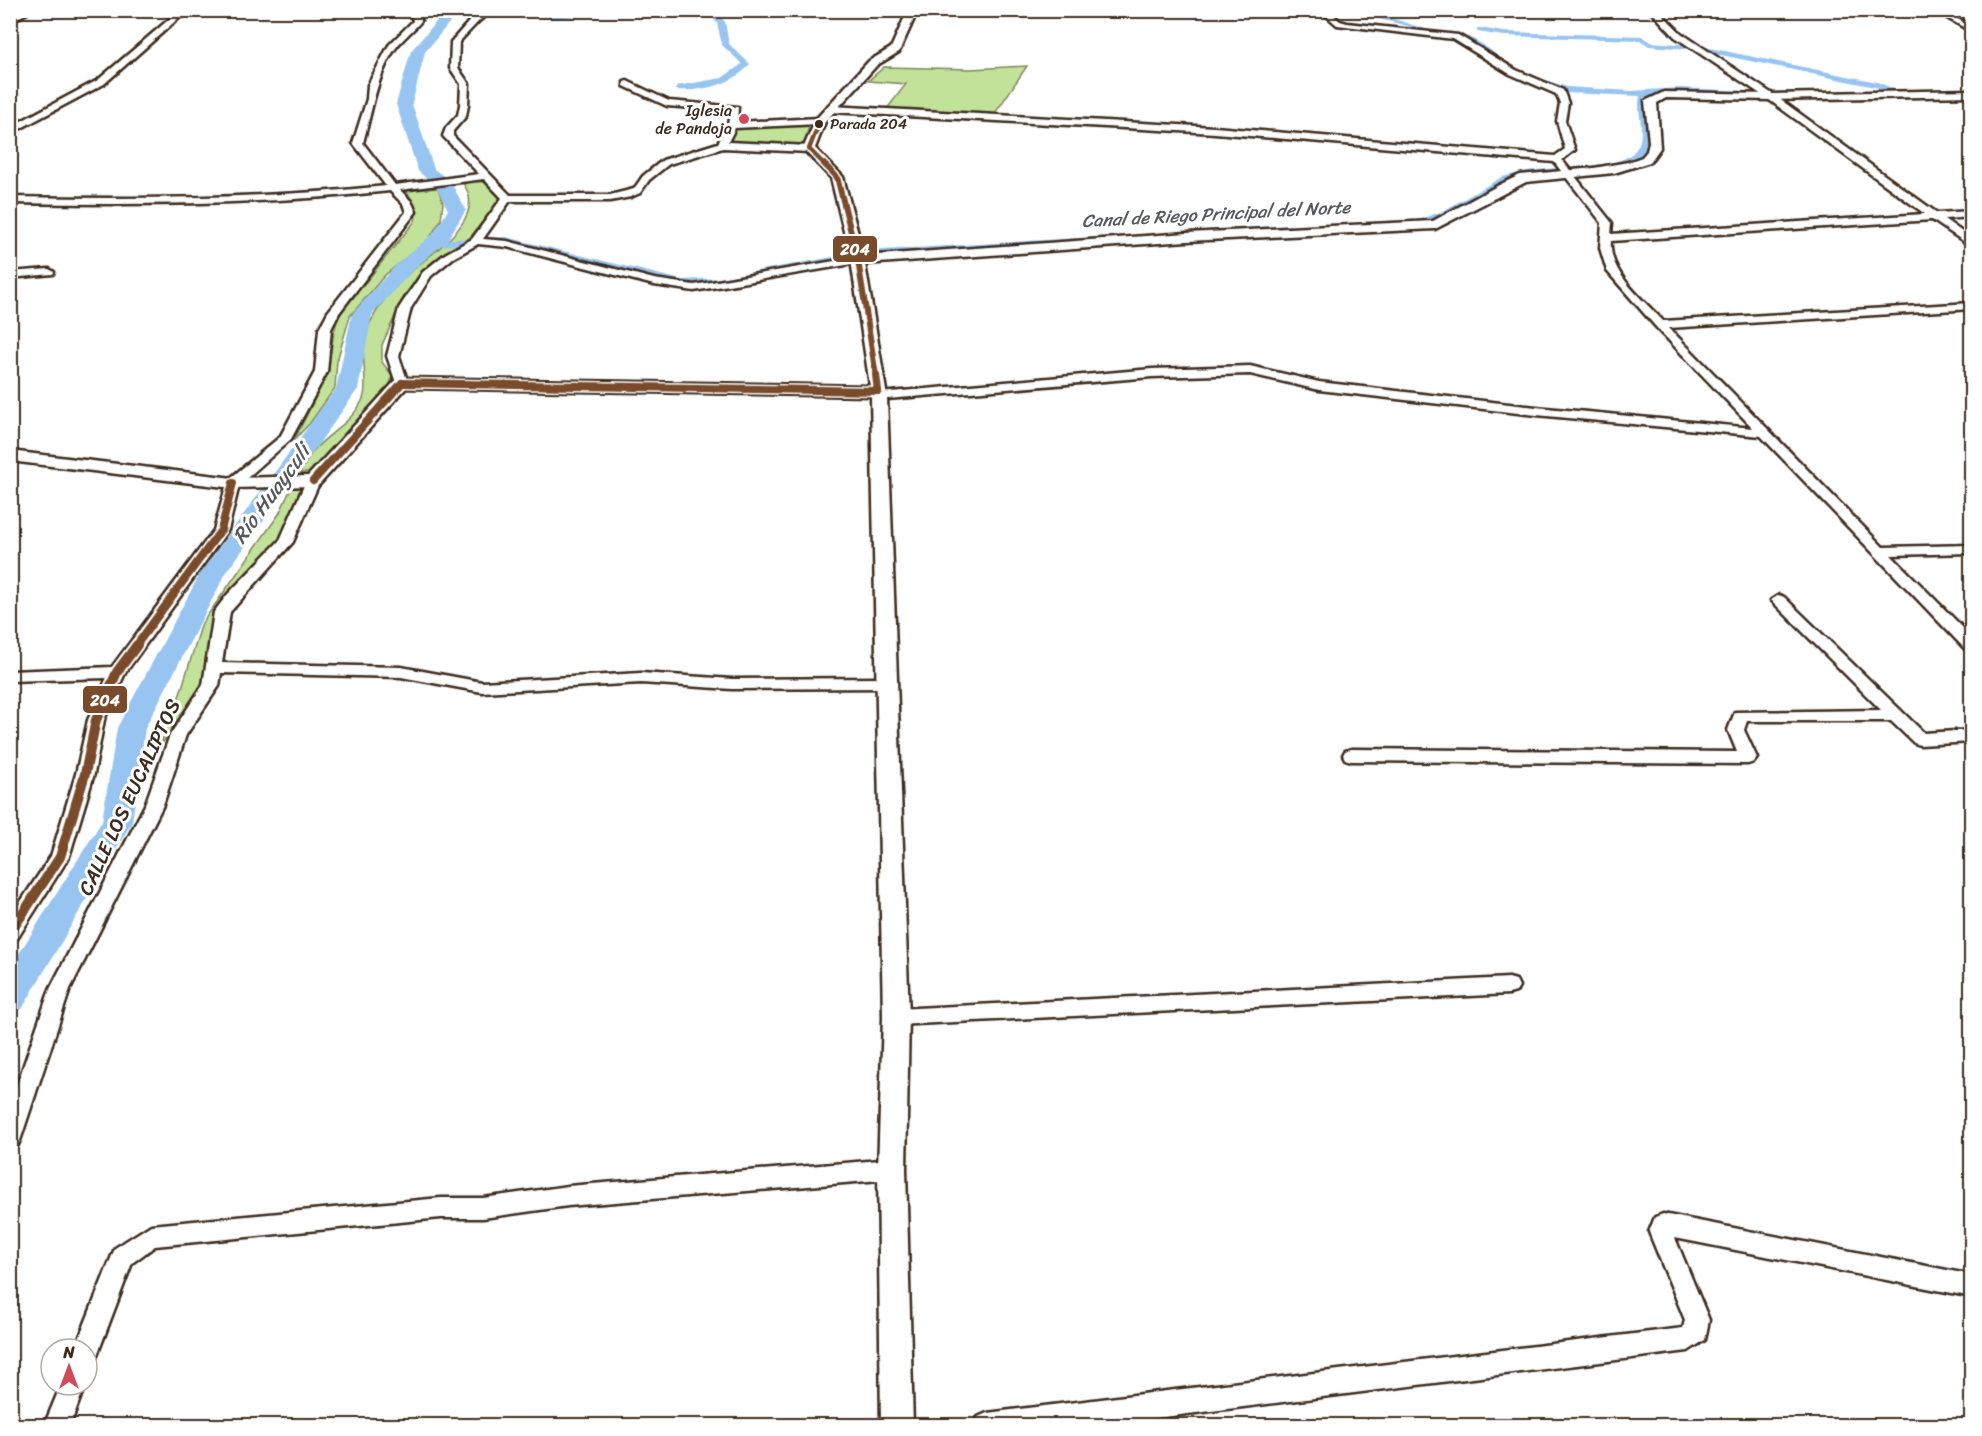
<svg xmlns="http://www.w3.org/2000/svg" width="1982" height="1436" font-family="Sriracha,sans-serif">
  <rect width="100%" height="100%" fill="#fff"/>
  <filter id="ink" filterUnits="userSpaceOnUse"><feTurbulence type="fractalNoise" baseFrequency=".0167" numOctaves="2"/><feDisplacementMap in="SourceGraphic" scale="12" xChannelSelector="R" yChannelSelector="G"/><feConvolveMatrix kernelMatrix="1 2 1 2 8 2 1 2 1" color-interpolation-filters="sRGB"/></filter>
  <g filter="url(#ink)">
    <g fill="#c2e199" stroke="#7e865c" stroke-width="1.5">
      <path d="M 1027,66 L 994,115 L 886,110 L 906,84 L 868,81 L 884,67 L 971,69 Z"/>
      <path d="M 803,124 L 809,126 L 804,145 L 729,143 L 734,129 L 738,126 Z"/>
      <path d="M 472,181 L 484,182 L 501,199 L 468,240 L 424,272 L 405,294 L 382,345 L 382,362 L 392,375 L 390,385 L 311,473 L 300,473 C 304,466 308,456 314,450 C 330,432 351,423 362,401 C 369,388 361,358 364,342 C 367,322 383,301 395,286 C 417,260 494,222 462,182 Z"/>
      <path d="M 438,188 L 443,203 L 441,220 L 429,239 L 385,275 L 350,316 L 337,361 L 335,388 L 310,423 L 294,440 C 307,415 320,391 328,363 C 334,345 331,331 341,313 L 415,221 L 417,210 L 407,191 Z"/>
      <path d="M 293,484 L 302,485 L 279,542 L 215,613 L 201,686 L 159,748 L 180,694 L 202,623 L 279,514 Z"/>
    </g>
    <g fill="none" stroke-linecap="round" stroke-linejoin="round">
      <g fill="#97c4f1" fill-rule="evenodd">
        <path d="M 593,10 L 624,10 L 551,19 L 547,17 Z"/>
        <path d="M 706,10 L 714,10 L 725,22 L 729,44 L 750,64 C 735,84 701,92 676,90 L 676,86 L 722,78 L 742,64 L 722,45 L 717,23 Z"/>
        <path d="M 1343,10 C 1375,10 1398,21 1429,30 C 1438,32 1448,32 1457,33 C 1474,37 1492,50 1504,62 L 1497,64 L 1472,45 L 1456,38 L 1428,34 L 1404,25 Z"/>
        <path d="M 1480,28 L 1504,32 L 1642,36 L 1651,42 L 1690,45 L 1694,47 L 1690,49 L 1649,46 L 1640,40 L 1504,36 L 1477,32 L 1477,28 Z"/>
        <path d="M 1705,47 L 1877,82 L 1902,92 L 1898,95 L 1875,87 L 1702,51 L 1702,47 Z"/>
        <path d="M 1536,77 L 1567,87 L 1631,91 L 1680,88 L 1746,91 L 1750,94 L 1746,97 L 1680,94 L 1648,97 C 1648,110 1652,122 1650,135 C 1647,172 1599,170 1572,173 L 1569,172 L 1569,168 C 1593,163 1640,169 1641,133 C 1642,121 1637,107 1640,96 L 1566,93 L 1533,82 L 1532,80 Z"/>
        <path d="M 1557,168 L 1562,171 L 1560,173 C 1542,177 1523,175 1505,183 C 1471,198 1451,221 1412,227 L 1407,224 L 1443,211 L 1502,177 L 1527,171 Z"/>
        <path d="M 1290,225 L 1295,228 L 1294,230 L 865,257 L 860,254 L 865,251 Z"/>
        <path d="M 506,237 L 682,280 L 719,278 L 849,254 L 854,257 L 849,260 L 719,284 L 682,286 L 506,243 L 433,246 L 428,243 L 433,240 Z"/>
      </g>
      <path fill="#97c4f1" fill-rule="evenodd" d="M 442,10 L 455,10 L 455,16 L 425,52 L 412,104 L 434,169 L 450,181 L 466,210 L 447,240 L 410,273 L 372,315 L 358,389 L 226,573 L 145,728 L 132,822 L 22,1009 L 10,1013 L 10,968 L 102,821 L 117,728 L 201,572 L 336,389 L 352,314 L 396,265 L 434,233 L 448,210 L 437,188 L 418,171 L 396,104 L 411,51 L 442,15 Z"/>
      <defs>
        <g id="minor">
          <path d="M 180,10 L 188,10 L 104,84 L 10,134 L 10,127 L 98,80 Z"/>
          <path d="M 410,10 L 418,10 L 421,21 C 413,31 402,39 395,49 C 376,77 372,111 363,143 L 395,185 L 479,174 L 443,136 L 446,128 L 458,115 L 460,105 L 461,84 L 450,68 L 451,42 L 473,17 L 483,10 L 492,10 L 479,21 L 459,42 L 458,68 L 469,84 L 468,105 L 466,116 L 453,131 L 453,136 L 510,195 L 610,195 L 634,189 L 643,176 L 663,160 L 718,143 L 728,125 L 730,111 L 667,106 L 624,86 L 624,82 L 627,81 L 669,101 L 738,107 L 737,122 L 820,118 L 824,121 L 820,124 L 735,128 L 728,142 L 809,146 L 814,149 L 809,152 L 723,148 L 669,164 L 649,180 L 640,193 L 631,197 L 610,201 L 510,201 L 483,239 L 507,241 L 654,279 L 694,285 L 858,257 L 863,260 L 858,263 L 694,291 L 654,285 L 507,247 L 478,244 L 453,258 L 431,276 L 411,308 L 399,356 L 408,383 L 402,387 L 396,383 L 387,356 L 399,308 L 423,272 L 445,254 L 472,239 L 502,198 L 484,179 L 400,190 L 411,201 L 416,212 L 339,313 L 331,329 L 327,372 L 291,439 L 239,485 L 228,530 L 125,673 L 104,720 L 94,774 L 69,857 L 17,939 L 10,941 L 10,918 L 51,856 L 76,774 L 88,720 L 107,678 L 10,681 L 10,671 L 112,667 L 214,530 L 228,480 L 280,437 L 315,372 L 319,329 L 328,312 L 406,212 L 403,204 L 390,191 C 264,205 137,205 10,203 L 10,197 C 136,199 261,199 386,186 L 353,143 L 367,99 L 368,85 L 389,45 L 413,21 Z"/>
          <path d="M 1320,10 L 1328,10 L 1340,21 L 1347,23 L 1458,35 L 1516,70 L 1563,90 L 1568,103 L 1565,121 L 1575,150 L 1562,160 L 1612,223 L 1611,234 L 1925,214 L 1768,99 L 1675,37 L 1650,10 L 1658,10 L 1681,33 L 1774,95 L 1937,213 L 1972,211 L 1972,217 L 1944,219 L 1972,239 L 1972,247 L 1932,220 L 1611,241 C 1608,273 1643,299 1663,321 L 1972,303 L 1972,309 L 1669,328 L 1883,547 L 1972,545 L 1972,553 L 1891,555 L 1972,637 L 1972,652 L 1966,650 L 1761,436 L 1536,415 L 1319,390 L 1250,374 L 1152,377 L 875,400 L 873,397 L 875,394 L 879,393 L 1152,369 L 1250,366 L 1319,382 L 1536,407 L 1753,428 L 1656,327 L 1607,271 L 1600,248 L 1602,223 L 1554,162 L 1215,133 L 831,112 L 827,109 L 831,106 L 1215,127 L 1555,156 L 1565,149 L 1557,121 L 1560,103 L 1556,94 L 1510,74 L 1453,39 L 1337,25 Z"/>
          <path d="M 1933,10 L 1942,10 L 1972,27 L 1972,32 Z"/>
          <path d="M 49,269 L 54,272 L 53,274 L 10,278 L 10,272 Z"/>
          <path d="M 313,477 L 320,481 L 293,542 L 230,612 L 222,663 L 401,667 L 482,682 L 641,673 L 732,679 L 887,678 L 893,679 L 895,683 L 893,687 L 887,688 L 732,689 L 641,683 L 482,692 L 401,677 L 221,673 L 219,686 L 186,735 L 163,805 L 70,989 L 21,1138 L 18,1145 L 10,1147 L 10,1105 L 50,989 L 145,805 L 170,735 L 203,685 L 214,612 L 227,595 L 280,540 L 306,481 Z"/>
          <path d="M 1779,595 L 1784,597 L 1924,733 L 1972,730 L 1972,742 L 1920,745 L 1914,743 L 1891,721 L 1747,721 L 1744,730 L 1757,758 L 1754,762 L 1748,764 L 1351,761 L 1345,759 L 1343,755 L 1345,751 L 1351,749 L 1737,752 L 1728,730 L 1735,712 L 1881,710 L 1771,600 Z"/>
          <path d="M 1509,978 L 1516,980 L 1519,986 L 1516,992 L 1509,994 L 896,1025 L 889,1023 L 886,1017 L 889,1011 L 896,1009 Z"/>
          <path d="M 892,1159 L 900,1162 L 903,1169 L 900,1176 L 892,1179 L 568,1206 L 483,1218 L 441,1218 L 155,1246 L 132,1263 L 96,1358 L 87,1361 L 87,1349 L 75,1349 L 115,1248 L 151,1225 L 441,1198 L 483,1198 L 568,1186 Z"/>
          <path d="M 1663,1214 L 1972,1275 L 1972,1297 L 1675,1238 L 1709,1320 L 1705,1340 L 1688,1351 L 1093,1426 L 974,1426 L 978,1417 L 987,1413 L 1683,1328 L 1685,1320 L 1649,1232 L 1655,1217 Z"/>
          <path d="M 61,1385 L 85,1385 L 70,1426 L 44,1426 Z"/>
        </g>
        <path id="tertiary" d="M 908,10 L 918,10 L 899,52 L 877,65 L 825,122 L 815,148 L 843,177 L 864,256 L 1187,233 L 1433,221 L 1497,186 L 1520,175 L 1594,168 L 1628,162 L 1642,157 L 1647,151 L 1649,142 L 1645,101 L 1664,92 L 1771,94 L 1972,90 L 1972,96 L 1771,100 L 1666,98 L 1657,103 L 1660,148 L 1650,162 L 1614,173 L 1526,182 L 1435,229 L 1187,241 L 865,264 L 887,397 L 909,1017 L 906,1169 L 913,1426 L 881,1426 L 878,1169 L 883,1017 L 871,396 L 406,388 L 319,485 L 313,486 L 233,488 L 10,461 L 10,451 L 233,478 L 308,476 L 396,380 L 402,378 L 870,386 L 851,260 L 831,178 L 803,149 L 816,119 L 869,61 L 891,48 Z"/>
        <path id="secondary" d="M 19,10 L 33,10 L 10,22 L 10,15 Z"/>
      </defs>
      <use href="#minor" stroke="#3b2a1e" stroke-width="5"/>
      <use href="#tertiary" stroke="#3b2a1e" stroke-width="5"/>
      <use href="#secondary" stroke="#3b2a1e" stroke-width="5"/>
      <use href="#minor" fill="#fff" fill-rule="evenodd"/>
      <use href="#tertiary" fill="#fff" fill-rule="evenodd"/>
      <use href="#secondary" fill="#fff" fill-rule="evenodd"/>
      <defs>
        <path id="bus-1-far3" d="M 820,121 L 809,149 L 825,165"/>
        <path id="bus-1-far2" d="M 824,164 L 837,177 L 858,260 L 876,376"/>
        <g id="bus-1-far1">
          <path d="M 876,375 L 878,391"/>
          <path d="M 402,383 L 878,391"/>
          <path d="M 313,481 L 402,383"/>
          <path d="M 135,647 L 221,530 L 233,483"/>
        </g>
        <path id="bus-1" d="M 10,933 L 60,857 L 85,774 L 96,720 L 117,672 L 137,645"/>
      </defs>
      <use href="#bus-1-far3" stroke="#fff" stroke-width="7"/>
      <use href="#bus-1-far2" stroke="#fff" stroke-width="9"/>
      <use href="#bus-1-far1" stroke="#fff" stroke-width="11"/>
      <use href="#bus-1" stroke="#fff" stroke-width="14"/>
      <use href="#bus-1-far3" stroke="#7a4b2a" stroke-width="4.5"/>
      <use href="#bus-1-far2" stroke="#7a4b2a" stroke-width="6"/>
      <use href="#bus-1-far1" stroke="#7a4b2a" stroke-width="8"/>
      <use href="#bus-1" stroke="#7a4b2a" stroke-width="10"/>
    </g>
  </g>
  <circle fill="#d1495b" stroke="#fff" stroke-width="2" cx="744" cy="119" r="6"/>
  <circle fill="#3b2a1e" stroke="#fff" stroke-width="2" cx="819" cy="124" r="5"/>
  <g text-anchor="middle" stroke-width="6" stroke-linejoin="round" paint-order="stroke">
    <g font-size="15" fill="#3b2a1e" stroke="#fff" text-anchor="start">
      <text x="830" y="129">Parada 204</text>
    </g>
    <g font-size="16" fill="#3b2a1e" stroke="#fff" text-anchor="end">
      <text x="732" y="116">Iglesia<tspan x="732" dy="18">de Pandoja</tspan></text>
    </g>
    <g font-size="18" font-style="italic" fill="#57585d" stroke="#fff">
      <text transform="translate(1216 214) rotate(-3)" y="6">Canal de Riego Principal del Norte</text>
    </g>
    <g font-size="20" fill="#3b2a1e" stroke="#fff">
      <text transform="translate(129 797) rotate(-65)" y="7">CALLE LOS EUCALIPTOS</text>
    </g>
    <g font-size="21" font-style="italic" fill="#57585d" stroke="#fff">
      <text transform="translate(271 494) rotate(-54)" y="7">Río Huayculi</text>
    </g>
  </g>
  <g stroke="#fff" stroke-width="2">
    <rect x="832" y="235" width="46" height="28" rx="6" fill="#7a4b2a"/>
    <rect x="82" y="685" width="46" height="29" rx="6" fill="#7a4b2a"/>
  </g>
  <g font-size="16" text-anchor="middle" font-weight="bold" fill="#fff">
    <text x="855" y="255">204</text>
    <text x="105" y="706">204</text>
  </g>
  <rect width="1982" height="1436" fill="none" stroke="#fff" stroke-width="36"/>
  <rect x="18" y="18" width="1946" height="1400" fill="none" stroke="#3b2a1e" stroke-width="2" filter="url(#ink)"/>
  <g transform="translate(69 1367)"><circle r="28" fill="#ffffff" stroke="#b1aaa5" stroke-width="1.5"/>
  <path d="M0-4.5L10 22L0 15L-10 22Z" fill="#d1495b"/>
  <text y="-9" font-size="16" font-weight="bold" text-anchor="middle" fill="#3b2a1e">N</text>
  </g>
</svg>
